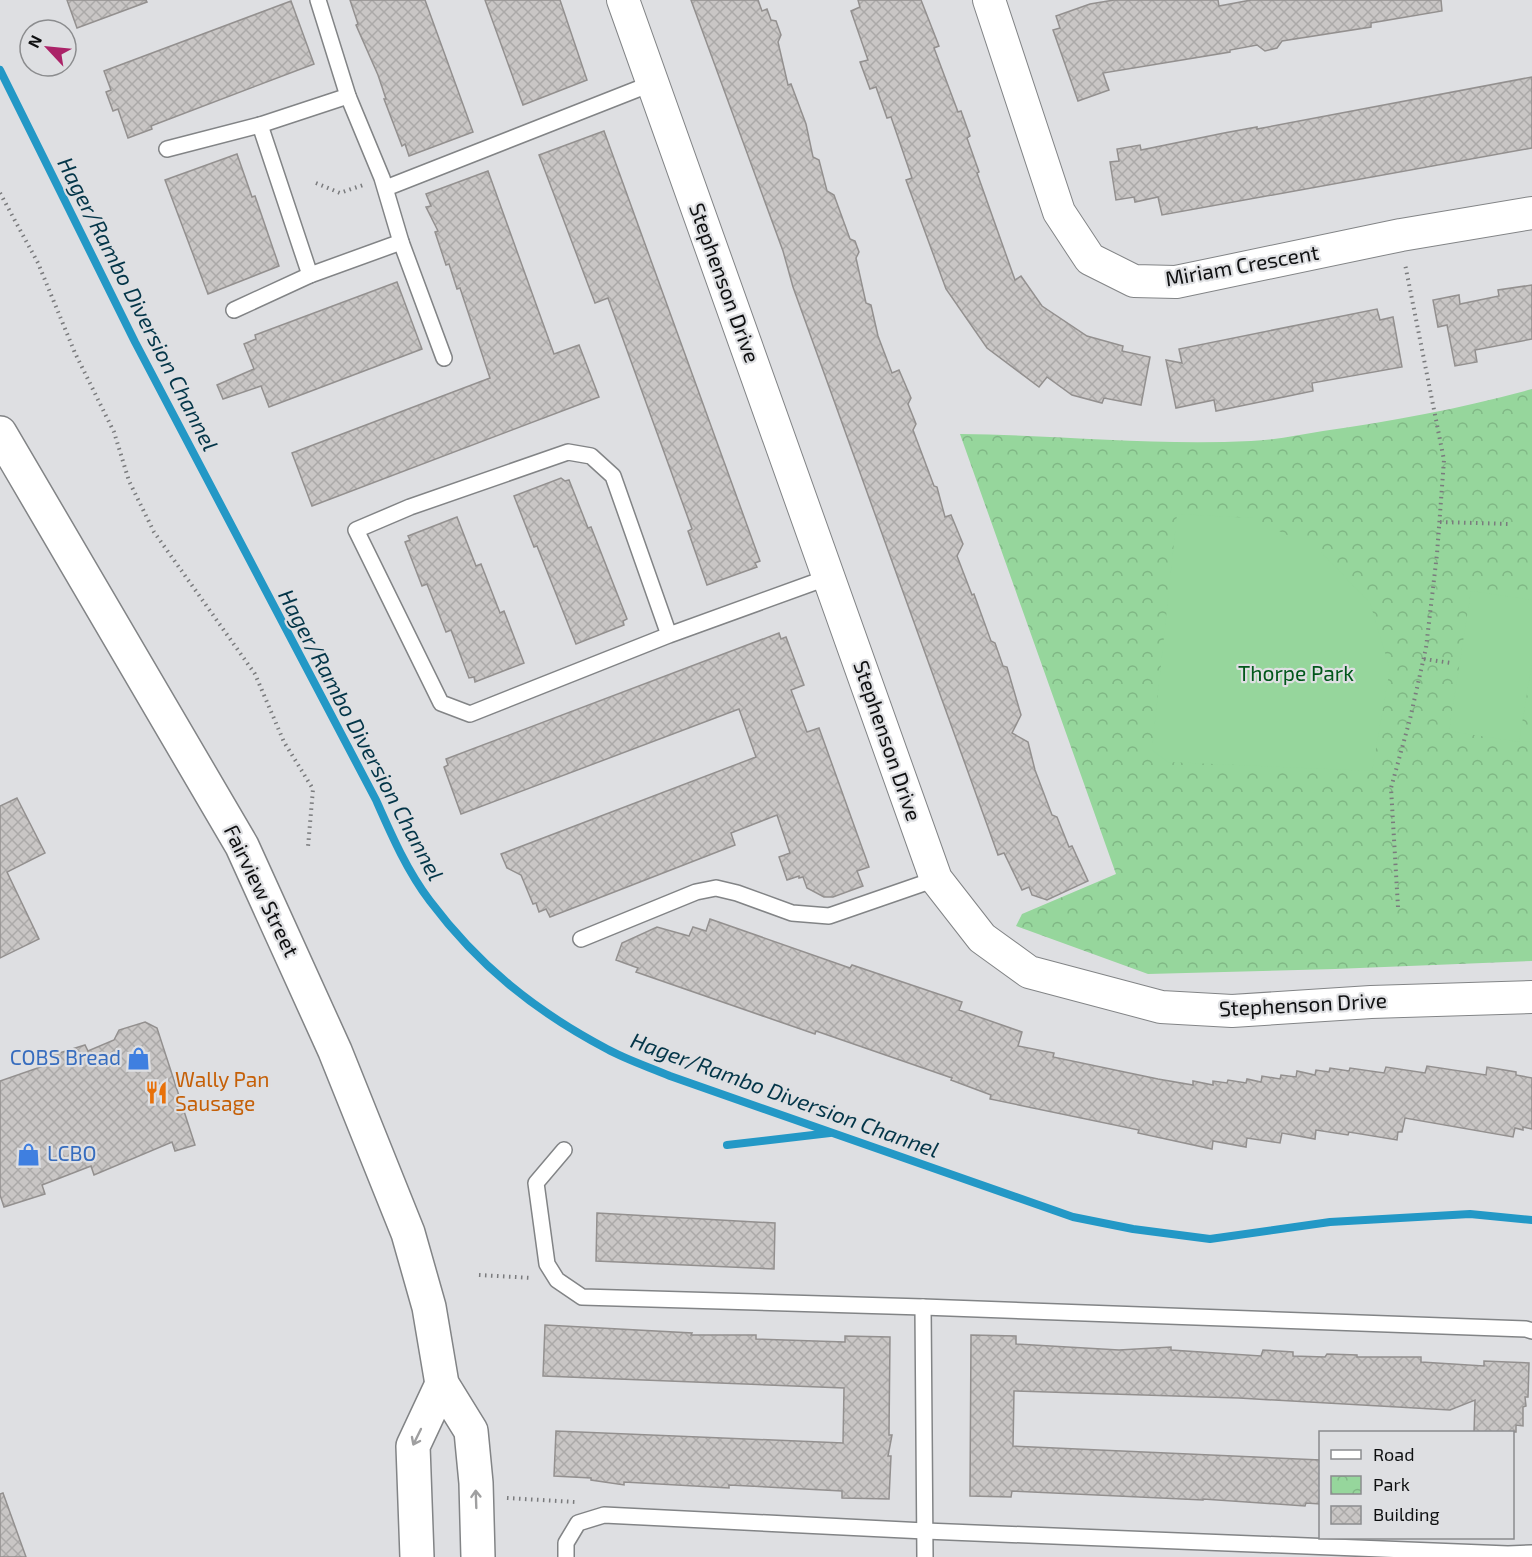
<svg xmlns="http://www.w3.org/2000/svg" width="1532" height="1557" font-family="'Exo 2',sans-serif">
  <defs>
    <pattern id="park-crowns" width="20" height="18" patternUnits="userSpaceOnUse" patternTransform="scale(1.5)"><rect width="20" height="18" fill="#96d69c"/><path d="M2 6a3 3 0 1 1 6 0M12 15a3 3 0 1 1 6 0" fill="none" stroke="#80b785"/></pattern>
    <pattern id="building-cross-hatch" width="8" height="8" patternUnits="userSpaceOnUse" patternTransform="scale(1.5)"><rect width="8" height="8" fill="#c9c6c5"/><path d="M0 0l8 8M0 8l8-8" fill="none" stroke="#aba9a8"/></pattern>
  </defs>
  <rect width="100%" height="100%" fill="#dedfe2"/>
  <path fill="url(#park-crowns)" d="M 1532,389 L 1532,961 L 1335,969 L 1148,974 L 1016,926 L 1022,914 L 1116,874 L 960,434 C 1057,435 1154,446 1251,441 C 1275,440 1299,435 1323,431 C 1393,421 1463,408 1532,389 Z"/>
  <g fill="#96d69c">
    <path d="M 1177,514 L 1253,518 L 1321,552 L 1370,603 L 1390,669 L 1372,771 L 1168,762 L 1152,750 Z"/>
    <path d="M 1471,591 L 1532,600 L 1532,663 L 1519,742 L 1449,731 Z"/>
  </g>
  <g fill="none" stroke-linecap="round" stroke-linejoin="round">
    <g stroke="#2398c6" stroke-width="8">
      <path d="M 0,70 L 135,342 L 376,800 C 391,834 407,871 430,901 C 479,966 535,1011 607,1049 C 627,1060 649,1067 670,1076 L 1073,1217 L 1133,1229 L 1210,1239 L 1330,1222 L 1470,1214 L 1532,1220"/>
      <path d="M 727,1145 L 830,1133"/>
    </g>
  </g>
  <g fill="url(#building-cross-hatch)" stroke="#93908f" stroke-width="1.5">
    <path d="M 67,0 L 146,0 L 147,2 L 77,28 Z"/>
    <path d="M 350,0 L 425,0 L 473,132 L 409,156 L 405,144 L 402,146 L 384,99 L 386,99 L 378,75 L 356,25 L 358,24 Z"/>
    <path d="M 485,0 L 560,0 L 587,80 L 523,105 Z"/>
    <path d="M 691,0 L 758,0 L 762,11 L 767,9 L 771,20 L 776,21 L 781,35 L 778,42 L 788,85 L 791,84 L 806,124 L 813,157 L 819,160 L 827,191 L 834,195 L 850,239 L 855,241 L 859,252 L 856,258 L 866,303 L 871,305 L 878,336 L 892,373 L 899,370 L 911,398 L 908,404 L 916,424 L 913,430 L 934,486 L 937,487 L 945,517 L 951,515 L 963,544 L 957,556 L 972,595 L 974,594 L 991,641 L 995,643 L 1003,666 L 1007,667 L 1021,715 L 1012,733 L 1028,742 L 1035,770 L 1052,815 L 1057,817 L 1069,847 L 1072,846 L 1088,881 L 1047,900 L 1032,895 L 1029,887 L 1022,890 L 1004,853 L 998,855 L 793,287 L 783,251 Z"/>
    <path d="M 858,0 L 921,0 L 939,46 L 934,48 L 958,112 L 961,111 L 970,136 L 967,138 L 979,172 L 977,173 L 1015,280 L 1021,276 L 1042,306 L 1087,336 L 1123,346 L 1122,351 L 1150,357 L 1141,405 L 1104,398 L 1102,403 L 1072,395 L 1047,377 L 1039,387 L 987,348 L 946,289 L 906,180 L 912,178 L 891,117 L 887,118 L 876,87 L 870,89 L 860,62 L 868,60 L 851,11 L 860,7 Z"/>
    <path d="M 1114,0 L 1218,0 L 1219,6 L 1251,0 L 1441,0 L 1442,11 L 1371,23 L 1371,27 L 1282,41 L 1277,48 L 1265,51 L 1257,45 L 1230,50 L 1230,52 L 1103,73 L 1109,90 L 1078,101 L 1053,30 L 1060,28 L 1056,16 L 1090,4 Z"/>
    <path d="M 291,1 L 314,64 L 151,126 L 152,129 L 128,138 L 118,109 L 113,111 L 106,92 L 111,90 L 104,71 Z"/>
    <path d="M 1532,77 L 1532,148 L 1162,215 L 1158,197 L 1135,202 L 1134,197 L 1116,200 L 1110,162 L 1119,161 L 1117,149 L 1140,145 L 1141,150 L 1224,133 L 1257,127 L 1257,129 Z"/>
    <path d="M 604,131 L 760,561 L 755,563 L 757,567 L 707,585 L 688,531 L 692,529 L 608,298 L 595,303 L 539,155 Z"/>
    <path d="M 237,154 L 252,197 L 255,196 L 279,266 L 208,294 L 165,180 Z"/>
    <path d="M 488,171 L 554,354 L 579,345 L 599,397 L 312,506 L 292,453 L 490,378 L 460,288 L 457,289 L 449,264 L 446,265 L 435,232 L 438,231 L 426,207 L 431,206 L 426,194 Z"/>
    <path d="M 397,282 L 422,349 L 269,407 L 261,386 L 223,399 L 217,385 L 254,369 L 244,344 L 256,339 L 255,335 Z"/>
    <path d="M 1532,285 L 1532,339 L 1475,350 L 1477,362 L 1455,366 L 1447,325 L 1438,327 L 1433,300 L 1459,295 L 1460,304 L 1499,296 L 1498,290 Z"/>
    <path d="M 1377,309 L 1380,320 L 1393,317 L 1402,367 L 1312,383 L 1313,391 L 1216,411 L 1214,400 L 1176,408 L 1166,360 L 1182,363 L 1179,349 Z"/>
    <path d="M 561,478 L 565,481 L 569,480 L 588,528 L 591,527 L 627,619 L 623,621 L 624,625 L 576,644 L 537,546 L 534,547 L 514,496 Z"/>
    <path d="M 457,517 L 476,566 L 481,564 L 500,613 L 504,611 L 524,663 L 475,682 L 474,677 L 469,678 L 451,630 L 446,632 L 427,584 L 422,586 L 405,542 L 410,540 L 408,536 Z"/>
    <path d="M 779,633 L 781,639 L 786,637 L 804,685 L 791,690 L 807,732 L 819,728 L 869,867 L 857,871 L 863,886 L 833,897 L 824,897 L 807,888 L 803,877 L 799,878 L 799,876 L 787,880 L 779,857 L 790,853 L 777,815 L 731,833 L 735,845 L 550,917 L 546,909 L 539,912 L 536,903 L 533,904 L 521,875 L 507,868 L 501,854 L 756,757 L 739,709 L 461,814 L 444,767 L 448,765 L 446,759 Z"/>
    <path d="M 17,798 L 45,853 L 7,872 L 39,939 L 0,958 L 0,806 Z"/>
    <path d="M 710,919 L 850,968 L 852,965 L 962,1002 L 959,1010 L 1022,1032 L 1018,1046 L 1054,1053 L 1053,1057 L 1158,1079 L 1193,1085 L 1193,1081 L 1213,1085 L 1213,1081 L 1227,1083 L 1228,1080 L 1246,1083 L 1247,1079 L 1261,1082 L 1262,1076 L 1280,1079 L 1281,1075 L 1296,1077 L 1297,1071 L 1315,1075 L 1316,1070 L 1329,1072 L 1330,1068 L 1349,1071 L 1350,1068 L 1384,1073 L 1386,1067 L 1425,1073 L 1427,1066 L 1486,1075 L 1487,1067 L 1516,1072 L 1516,1075 L 1532,1078 L 1532,1129 L 1523,1127 L 1523,1130 L 1515,1128 L 1513,1137 L 1405,1118 L 1402,1132 L 1398,1132 L 1397,1140 L 1349,1132 L 1348,1135 L 1316,1130 L 1315,1139 L 1282,1133 L 1280,1143 L 1247,1138 L 1246,1147 L 1213,1141 L 1212,1149 L 1138,1133 L 1139,1130 L 990,1099 L 991,1095 L 951,1080 L 952,1078 L 816,1031 L 815,1034 L 636,972 L 638,968 L 616,960 L 622,943 L 657,927 L 689,936 L 693,927 L 706,931 Z"/>
    <path d="M 145,1022 L 157,1028 L 195,1145 L 175,1151 L 172,1142 L 94,1175 L 91,1166 L 42,1185 L 45,1194 L 4,1207 L 0,1195 L 0,1081 L 55,1062 L 53,1055 L 85,1045 L 88,1051 L 114,1040 L 119,1030 Z"/>
    <path d="M 597,1213 L 775,1223 L 774,1269 L 596,1261 Z"/>
    <path d="M 545,1325 L 692,1333 L 691,1335 L 756,1335 L 756,1339 L 845,1342 L 845,1336 L 890,1337 L 889,1435 L 892,1435 L 888,1456 L 891,1456 L 889,1499 L 842,1498 L 842,1491 L 729,1485 L 729,1488 L 624,1482 L 624,1485 L 591,1480 L 591,1478 L 554,1476 L 556,1431 L 843,1443 L 844,1388 L 543,1376 Z"/>
    <path d="M 971,1335 L 1016,1336 L 1016,1344 L 1119,1350 L 1171,1347 L 1171,1350 L 1261,1356 L 1263,1350 L 1293,1352 L 1293,1356 L 1325,1357 L 1327,1354 L 1357,1355 L 1357,1357 L 1421,1357 L 1421,1362 L 1484,1366 L 1484,1361 L 1529,1363 L 1528,1397 L 1525,1397 L 1526,1406 L 1523,1407 L 1523,1426 L 1516,1425 L 1516,1432 L 1474,1432 L 1475,1400 L 1450,1410 L 1239,1398 L 1014,1391 L 1013,1446 L 1320,1460 L 1320,1504 L 1306,1503 L 1305,1506 L 1203,1499 L 1203,1500 L 1012,1491 L 1011,1497 L 970,1496 Z"/>
    <path d="M 3,1493 L 26,1557 L 0,1557 L 0,1494 Z"/>
  </g>
  <g fill="none" stroke-linecap="round" stroke-linejoin="round">
    <defs>
      <g id="service">
        <path d="M 318,0 L 348,96 L 382,178 L 401,242 L 444,358"/>
        <path d="M 260,125 L 310,275"/>
        <path d="M 167,149 L 260,125 L 348,96"/>
        <path d="M 386,188 L 653,83"/>
        <path d="M 234,310 L 310,275 L 401,242"/>
        <path d="M 669,635 L 613,476 L 591,456 L 568,452 L 410,507 L 356,530 L 441,703 L 470,714 L 669,635 L 829,577"/>
        <path d="M 581,939 L 696,892 L 716,888 L 737,893 L 792,913 L 829,916 L 936,879"/>
        <path d="M 564,1150 L 536,1183 L 547,1264 L 557,1280 L 582,1297 L 923,1307 L 1526,1329 L 1532,1331"/>
        <path d="M 923,1307 L 925,1557"/>
        <path d="M 566,1557 L 566,1543 L 578,1523 L 604,1515 L 925,1531 L 1508,1554 L 1532,1553"/>
      </g>
      <g id="minor">
        <path d="M 623,0 L 936,879 L 982,938 L 1029,972 L 1161,1007 L 1232,1011 L 1371,1002 L 1532,997"/>
        <path d="M 989,0 L 1059,212 L 1090,259 L 1134,281 L 1176,282 L 1401,235 L 1532,213"/>
      </g>
      <g id="secondary">
        <path d="M 0,433 L 242,846 L 335,1051 L 408,1233 L 429,1307 L 442,1384 L 471,1431 L 476,1483 L 478,1557"/>
        <path d="M 417,1557 L 413,1446 L 442,1384"/>
      </g>
    </defs>
    <use href="#service" stroke="#828486" stroke-width="18"/>
    <use href="#minor" stroke="#828486" stroke-width="34"/>
    <use href="#secondary" stroke="#828486" stroke-width="36"/>
    <g stroke="#7a7b7d" stroke-width="4" stroke-dasharray="1.5 4.5" stroke-linecap="butt">
      <path d="M 316,183 L 340,193 L 363,185"/>
      <path d="M 0,193 L 38,263 L 75,353 L 114,432 L 129,481 L 154,532 L 255,674 L 284,742 L 313,789 L 308,847"/>
      <path d="M 1440,522 L 1510,524"/>
      <path d="M 1424,659 L 1451,663"/>
      <path d="M 1398,907 L 1391,788 L 1410,719 L 1426,648 L 1437,554 L 1444,460 L 1405,264"/>
      <path d="M 479,1275 L 532,1278"/>
      <path d="M 507,1498 L 575,1502"/>
    </g>
    <use href="#service" stroke="#fff" stroke-width="15"/>
    <use href="#minor" stroke="#fff" stroke-width="32"/>
    <use href="#secondary" stroke="#fff" stroke-width="33"/>
  </g>
  <defs><path id="oneway-shaft" d="M-6 0H5M1.5-3L5.5 0L1.5 3" fill="none" stroke-width="1.6" stroke-linecap="round" stroke-linejoin="round" transform="scale(1.5)"/></defs>
  <g stroke="#9f9fa0">
    <use href="#oneway-shaft" transform="translate(417 1437) rotate(116)"/>
    <use href="#oneway-shaft" transform="translate(476 1499) rotate(-92)"/>
  </g>
  <defs>
    <symbol id="shop-bare" viewBox="-9 -9 18 18"><path d="M-5-2.5h2.3a2.7 3.5 0 0 1 5.4 0H5L5.5 6h-11ZM-1.5-2.5h3a1.5 2.3 0 0 0-3 0Z" fill="#3f7fe0" stroke="#dedfe2" stroke-width="2.5" paint-order="stroke"/></symbol>
    <symbol id="restaurant-bare" viewBox="-9 -9 18 18"><path d="M-5-6h1v4h1v-4h1v4h1v-4h1v5L-1.5 .5V6h-2V.5L-5-1ZM5-6V6H3V1.5H1.5Q1.5-4 5-6Z" fill="#e8710a" stroke="#dedfe2" stroke-width="2.5" paint-order="stroke"/></symbol>
  </defs>
  <g fill-rule="evenodd">
    <use href="#shop-bare" x="122" y="1042" width="33" height="33"/>
    <use href="#restaurant-bare" x="140" y="1076" width="33" height="33"/>
    <use href="#shop-bare" x="12" y="1138" width="33" height="33"/>
  </g>
  <g text-anchor="middle" stroke-width="4.5" stroke-linejoin="round" paint-order="stroke">
    <g font-size="21" fill="#0f1011" stroke="#dedfe2">
      <text transform="translate(1242 266) rotate(-10)" y="7">Miriam Crescent</text>
      <text transform="translate(724 283) rotate(70)" y="7">Stephenson Drive</text>
      <text transform="translate(887 741) rotate(71)" y="7">Stephenson Drive</text>
      <text transform="translate(261 891) rotate(64)" y="7">Fairview Street</text>
      <text transform="translate(1303 1005) rotate(-3)" y="7">Stephenson Drive</text>
    </g>
    <g font-size="21" fill="#00571a" stroke="#dedfe2">
      <text x="1296" y="681">Thorpe Park</text>
    </g>
    <g font-size="21" fill="#366cbe" stroke="#dedfe2" text-anchor="end">
      <text x="121" y="1065">COBS Bread</text>
      <text x="47" y="1161" text-anchor="start">LCBO</text>
    </g>
    <g font-size="21" fill="#c56008" stroke="#dedfe2" text-anchor="start">
      <text x="175" y="1087">Wally Pan<tspan x="175" dy="24">Sausage</tspan></text>
    </g>
    <g font-size="22" font-style="italic" fill="#033548" stroke="#dedfe2">
      <text transform="translate(138 304) rotate(63)" y="8">Hager/Rambo Diversion Channel</text>
      <text transform="translate(361 735) rotate(62)" y="8">Hager/Rambo Diversion Channel</text>
      <text transform="translate(785 1095) rotate(20)" y="8">Hager/Rambo Diversion Channel</text>
    </g>
  </g>
  <rect x="1319" y="1431" width="195" height="108" fill="#dedfe2" stroke="#8b8c8e" stroke-width="1.5"/>
  <rect x="1331" y="1450" width="30" height="9" fill="#ffffff" stroke="#8b8c8e" stroke-width="1.5"/>
  <text x="1373" y="1461" font-size="18" fill="#0f1011">Road</text>
  <rect x="1331" y="1476" width="30" height="18" fill="url(#park-crowns)" stroke="#8b8c8e" stroke-width="1.5"/>
  <text x="1373" y="1491" font-size="18" fill="#0f1011">Park</text>
  <rect x="1331" y="1506" width="30" height="18" fill="url(#building-cross-hatch)" stroke="#8b8c8e" stroke-width="1.5"/>
  <text x="1373" y="1521" font-size="18" fill="#0f1011">Building</text>
  <g transform="translate(48 48) rotate(296)"><circle r="28" fill="#dedfe2" stroke="#8b8c8e" stroke-width="1.5"/>
  <path d="M0-4.5L10 22L0 15L-10 22Z" fill="#ab2368"/>
  <text y="-9" font-size="16" font-weight="bold" text-anchor="middle" fill="#0f1011">N</text>
  </g>
</svg>
